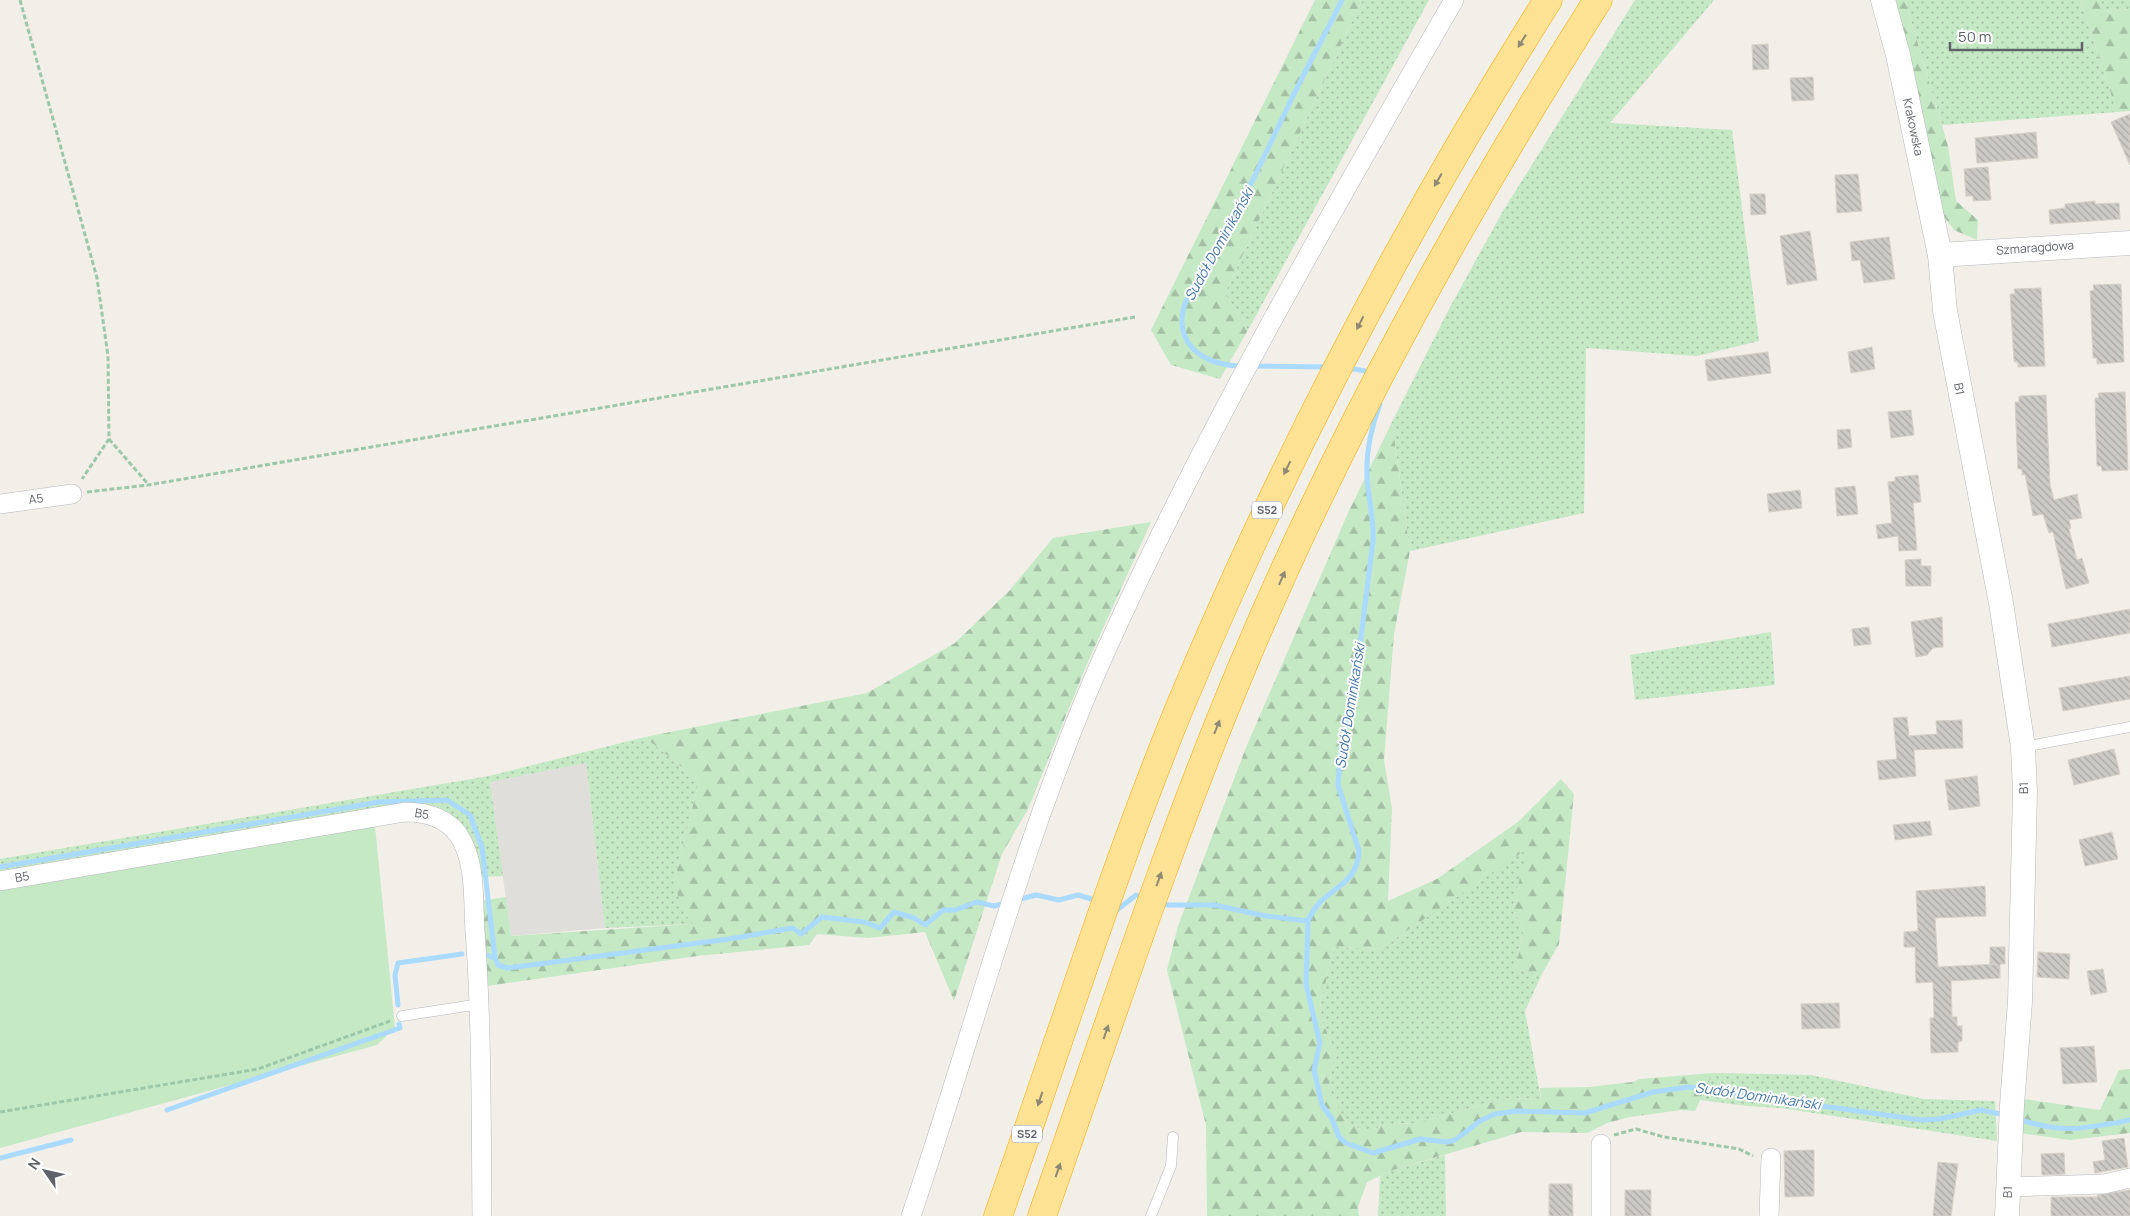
<svg xmlns="http://www.w3.org/2000/svg" width="2130" height="1216" font-family="Manrope,sans-serif">
  <defs>
    <pattern id="grass-dots" width="8" height="8" patternUnits="userSpaceOnUse" patternTransform="scale(1.25)"><rect width="8" height="8" fill="#c5e8c5"/><path d="M2 2h.1M6 6h.1" fill="none" stroke="#a3c0a4" stroke-width="1.8" stroke-linecap="round"/></pattern>
    <pattern id="forest-firs" width="22" height="20" patternUnits="userSpaceOnUse" patternTransform="scale(1.25)"><rect width="22" height="20" fill="#c5e8c5"/><path d="M5 1l3.5 6h-7zM16 11l3.5 6h-7z" fill="#a3c0a4"/></pattern>
    <pattern id="building-back-hatch" width="6" height="6" patternUnits="userSpaceOnUse" patternTransform="scale(1.25)"><rect width="6" height="6" fill="#cccac5"/><path d="M-1 5l2 2M0 0l6 6M5-1l2 2" fill="none" stroke="#a9a8a4"/></pattern>
  </defs>
  <rect width="100%" height="100%" fill="#f1efe8"/>
  <path fill="#e0deda" d="M 586,763 L 605,928 L 511,936 L 490,782 Z"/>
  <g fill="url(#grass-dots)">
    <path d="M 1362,0 L 1429,0 L 1248,330 L 1225,293 Z"/>
    <path d="M 1635,0 L 1714,0 L 1610,123 L 1732,130 L 1759,341 L 1697,356 L 1586,348 L 1584,513 L 1410,551 L 1392,422 L 1449,309 L 1503,211 Z"/>
    <path d="M 1905,0 L 2080,0 L 2117,112 L 1942,125 Z"/>
    <path d="M 2101,0 L 2130,0 L 2130,9 L 2105,12 Z"/>
    <path d="M 1771,632 L 1775,685 L 1635,700 L 1630,655 Z"/>
    <path d="M 645,737 L 699,781 L 674,882 L 693,924 L 605,928 L 586,763 L 490,782 L 503,876 L 481,877 L 470,836 L 458,821 L 436,806 L 396,806 L 226,836 L 0,871 L 0,859 L 489,776 Z"/>
    <path d="M 1528,848 L 1512,910 L 1523,926 L 1516,970 L 1542,974 L 1525,1011 L 1541,1099 L 1507,1098 L 1417,1123 L 1388,1124 L 1371,1130 L 1362,1130 L 1346,1121 L 1337,1106 L 1329,1087 L 1335,1051 L 1323,1023 L 1320,1006 L 1334,947 L 1380,949 Z"/>
    <path d="M 1713,1073 L 1811,1075 L 1924,1099 L 1995,1101 L 1997,1141 L 1781,1108 L 1747,1106 L 1700,1100 Z"/>
    <path d="M 1445,1155 L 1446,1216 L 1378,1216 L 1380,1176 L 1393,1170 Z"/>
  </g>
  <g fill="url(#forest-firs)">
    <path d="M 1315,0 L 1362,0 L 1225,293 L 1248,330 L 1220,379 L 1171,365 L 1151,330 Z"/>
    <path d="M 1891,0 L 1905,0 L 1948,146 L 1956,201 L 1978,220 L 1977,240 L 1954,230 L 1939,210 Z"/>
    <path d="M 2080,0 L 2101,0 L 2105,12 L 2130,9 L 2130,111 L 2117,112 Z"/>
    <path d="M 1392,422 L 1410,551 L 1394,634 L 1384,760 L 1392,809 L 1388,901 L 1437,879 L 1519,821 L 1561,779 L 1574,794 L 1559,944 L 1542,974 L 1516,970 L 1523,926 L 1512,910 L 1527,849 L 1380,949 L 1334,947 L 1320,1006 L 1323,1023 L 1335,1051 L 1329,1087 L 1337,1106 L 1346,1121 L 1362,1130 L 1371,1130 L 1388,1124 L 1417,1123 L 1507,1098 L 1541,1099 L 1540,1088 L 1589,1087 L 1632,1082 L 1640,1079 L 1713,1073 L 1695,1111 L 1681,1110 L 1630,1117 L 1607,1123 L 1587,1133 L 1521,1132 L 1393,1170 L 1367,1182 L 1358,1207 L 1359,1216 L 1207,1216 L 1206,1125 L 1167,970 L 1178,926 L 1247,745 L 1348,513 Z"/>
    <path d="M 1151,522 L 1087,664 L 1028,809 L 1002,854 L 954,1001 L 925,932 L 868,938 L 817,934 L 809,945 L 697,956 L 487,986 L 480,901 L 506,897 L 511,936 L 693,924 L 683,912 L 674,882 L 699,781 L 645,737 L 867,693 L 955,643 L 1010,590 L 1053,538 Z"/>
    <path d="M 2130,1069 L 2130,1133 L 2070,1140 L 2019,1133 L 2024,1099 L 2100,1110 L 2119,1070 Z"/>
  </g>
  <path fill="#c5e8c5" d="M 375,826 L 395,1028 L 377,1045 L 0,1148 L 0,890 Z"/>
  <g fill="none" stroke-linecap="round" stroke-linejoin="round">
    <g stroke="#aadaff" stroke-width="5">
      <path d="M 1242,366 C 1215,366 1183,354 1182,322 C 1181,299 1201,277 1212,258 C 1242,206 1266,152 1292,98 C 1308,65 1326,33 1342,0"/>
      <path d="M 1253,366 L 1329,367"/>
      <path d="M 1348,368 L 1371,372"/>
      <path d="M 1380,404 C 1370,431 1364,459 1368,488 C 1370,506 1374,523 1373,541 L 1354,693 L 1341,747 L 1338,785 L 1359,851 C 1357,890 1322,886 1308,921 L 1306,984 L 1320,1043 L 1314,1070 L 1322,1105 L 1332,1119 L 1339,1137 L 1346,1143 L 1373,1153 L 1420,1139 L 1447,1142 L 1455,1140 L 1480,1121 L 1495,1114 L 1517,1111 L 1585,1113 L 1653,1092 L 1689,1087 L 1921,1120 L 1940,1119 L 1981,1110 L 2005,1115"/>
      <path d="M 0,867 L 379,802 L 447,800 L 470,815 L 482,847 L 495,958 L 498,965 L 508,968 L 729,939 L 793,928 L 801,934 L 822,917 L 864,922 L 880,928 L 894,912 L 914,918 L 925,925 L 943,910 L 955,910 L 977,902 L 994,906 L 1006,903"/>
      <path d="M 1017,900 L 1036,895 L 1059,900 L 1078,895 L 1098,901"/>
      <path d="M 1160,903 L 1167,905 L 1214,905 L 1266,916 L 1308,921"/>
      <path d="M 1114,907 L 1117,910 L 1136,895 L 1145,898"/>
      <path d="M 486,955 L 495,958"/>
      <path d="M 398,1005 L 395,975 L 398,963 L 462,954"/>
      <path d="M 167,1110 L 400,1028 L 399,1024"/>
      <path d="M 2018,1119 C 2064,1134 2083,1129 2130,1120"/>
      <path d="M 0,1158 L 71,1140"/>
    </g>
  </g>
  <g fill="url(#building-back-hatch)" stroke="#d6d1c6">
    <path d="M 1768,44 L 1769,69 L 1753,70 L 1752,45 Z"/>
    <path d="M 1813,77 L 1814,100 L 1792,101 L 1790,78 Z"/>
    <path d="M 2130,114 L 2130,165 L 2111,122 Z"/>
    <path d="M 2036,132 L 2038,158 L 1977,163 L 1975,138 Z"/>
    <path d="M 1988,167 L 1991,200 L 1973,201 L 1973,196 L 1966,196 L 1964,169 Z"/>
    <path d="M 1858,174 L 1862,211 L 1837,213 L 1835,175 Z"/>
    <path d="M 1750,194 L 1765,194 L 1766,214 L 1751,215 Z"/>
    <path d="M 2095,201 L 2095,204 L 2119,203 L 2120,219 L 2050,224 L 2049,210 L 2065,208 L 2065,204 Z"/>
    <path d="M 1810,231 L 1817,280 L 1787,285 L 1780,236 Z"/>
    <path d="M 1889,237 L 1895,279 L 1864,283 L 1860,260 L 1852,261 L 1850,242 Z"/>
    <path d="M 2121,284 L 2124,362 L 2097,364 L 2097,358 L 2093,358 L 2090,291 L 2094,290 L 2093,285 Z"/>
    <path d="M 2041,288 L 2045,366 L 2018,367 L 2018,362 L 2014,362 L 2010,294 L 2015,294 L 2014,289 Z"/>
    <path d="M 1872,347 L 1875,369 L 1851,373 L 1848,352 Z"/>
    <path d="M 1768,352 L 1771,373 L 1708,381 L 1705,360 Z"/>
    <path d="M 2125,392 L 2128,470 L 2102,471 L 2101,466 L 2097,466 L 2095,398 L 2099,398 L 2098,393 Z"/>
    <path d="M 2046,395 L 2050,485 L 2054,500 L 2077,494 L 2082,518 L 2069,520 L 2071,528 L 2069,529 L 2077,560 L 2082,558 L 2089,583 L 2066,589 L 2053,532 L 2049,533 L 2043,514 L 2033,516 L 2025,474 L 2022,475 L 2022,469 L 2018,469 L 2015,402 L 2019,402 L 2019,396 Z"/>
    <path d="M 1911,410 L 1914,435 L 1891,438 L 1888,412 Z"/>
    <path d="M 1850,429 L 1852,447 L 1838,449 L 1837,430 Z"/>
    <path d="M 1918,475 L 1921,502 L 1913,503 L 1917,550 L 1899,551 L 1898,536 L 1878,539 L 1876,525 L 1892,523 L 1888,482 L 1895,481 L 1895,477 Z"/>
    <path d="M 1855,486 L 1858,514 L 1837,516 L 1835,488 Z"/>
    <path d="M 1800,490 L 1802,508 L 1769,512 L 1767,494 Z"/>
    <path d="M 1921,559 L 1921,566 L 1931,566 L 1931,586 L 1906,586 L 1905,560 Z"/>
    <path d="M 2130,609 L 2130,633 L 2052,647 L 2048,624 Z"/>
    <path d="M 1942,617 L 1943,647 L 1933,648 L 1927,655 L 1916,657 L 1911,622 Z"/>
    <path d="M 1869,627 L 1871,644 L 1854,646 L 1852,629 Z"/>
    <path d="M 2130,676 L 2130,699 L 2063,711 L 2059,688 Z"/>
    <path d="M 1907,717 L 1909,736 L 1937,734 L 1936,721 L 1962,720 L 1963,748 L 1914,750 L 1916,776 L 1879,780 L 1877,761 L 1897,759 L 1893,718 Z"/>
    <path d="M 2114,749 L 2120,774 L 2074,785 L 2068,760 Z"/>
    <path d="M 1977,776 L 1980,806 L 1949,810 L 1945,780 Z"/>
    <path d="M 1930,821 L 1932,835 L 1895,840 L 1893,825 Z"/>
    <path d="M 2112,832 L 2118,859 L 2085,866 L 2079,840 Z"/>
    <path d="M 1985,886 L 1986,916 L 1935,918 L 1938,967 L 1996,964 L 1990,964 L 1990,947 L 2005,947 L 2005,964 L 2000,964 L 2000,978 L 1951,981 L 1952,1017 L 1957,1017 L 1957,1026 L 1962,1026 L 1962,1041 L 1958,1042 L 1958,1052 L 1931,1053 L 1930,1018 L 1934,1018 L 1933,982 L 1916,983 L 1915,947 L 1904,947 L 1904,932 L 1918,931 L 1916,891 Z"/>
    <path d="M 2038,952 L 2070,954 L 2069,979 L 2037,977 Z"/>
    <path d="M 2103,969 L 2107,992 L 2091,995 L 2087,971 Z"/>
    <path d="M 1839,1003 L 1840,1028 L 1802,1029 L 1801,1004 Z"/>
    <path d="M 2094,1046 L 2097,1082 L 2063,1084 L 2060,1048 Z"/>
    <path d="M 2124,1138 L 2128,1167 L 2095,1173 L 2093,1162 L 2105,1160 L 2102,1141 Z"/>
    <path d="M 1814,1150 L 1814,1196 L 1785,1197 L 1784,1151 Z"/>
    <path d="M 2064,1153 L 2065,1174 L 2042,1175 L 2041,1154 Z"/>
    <path d="M 1938,1162 L 1958,1164 L 1951,1216 L 1933,1216 Z"/>
    <path d="M 1549,1184 L 1572,1184 L 1573,1216 L 1549,1216 Z"/>
    <rect x="1625" y="1190" width="26" height="26"/>
    <path d="M 2130,1190 L 2130,1216 L 2051,1216 L 2051,1197 L 2098,1197 L 2097,1195 Z"/>
  </g>
  <g fill="none" stroke-linecap="round" stroke-linejoin="round">
    <defs>
      <g id="service">
        <path d="M 2023,747 L 2130,727"/>
        <path d="M 402,1016 L 480,1004"/>
        <path d="M 1151,1216 L 1171,1166 L 1173,1137"/>
      </g>
      <g id="minor">
        <path d="M 0,504 L 72,494"/>
        <path d="M 0,881 L 405,812 C 428,812 451,819 462,841 C 476,867 473,903 475,931 C 482,1026 481,1121 482,1216"/>
        <path d="M 2008,1187 L 2104,1184 L 2130,1178"/>
        <path d="M 911,1216 C 975,1029 1022,839 1103,657 C 1205,430 1330,215 1454,0"/>
        <path d="M 1601,1216 L 1601,1144"/>
        <path d="M 1769,1216 L 1771,1158"/>
      </g>
      <g id="tertiary">
        <path d="M 1883,0 L 1898,55 L 1940,255 L 1945,311 L 2001,603 L 2023,747 L 2025,792 L 2020,1002 L 2012,1105 L 2007,1216"/>
        <path d="M 1940,255 L 2130,243"/>
      </g>
      <g id="motorway">
        <path d="M 998,1216 C 1058,1047 1111,875 1179,709 C 1282,462 1405,226 1548,0"/>
        <path d="M 1042,1216 C 1107,1031 1167,845 1243,665 C 1340,433 1463,213 1598,0"/>
      </g>
    </defs>
    <use href="#service" stroke="#b5b8bc" stroke-width="11"/>
    <use href="#minor" stroke="#b5b8bc" stroke-width="20"/>
    <use href="#tertiary" stroke="#b5b8bc" stroke-width="25"/>
    <use href="#motorway" stroke="#f9ab00" stroke-width="29"/>
    <g stroke="#9cc7a9" stroke-width="3" stroke-dasharray="5 2.5" stroke-linecap="butt">
      <path d="M 20,0 L 97,278 L 108,356 L 109,439 L 82,479"/>
      <path d="M 109,439 L 148,484"/>
      <path d="M 87,492 L 148,485 L 1135,317"/>
      <path d="M 0,1112 L 258,1069 L 390,1021"/>
      <path d="M 1614,1135 L 1636,1129 L 1664,1137 L 1739,1149 L 1753,1156"/>
    </g>
    <use href="#service" stroke="#fff" stroke-width="10"/>
    <use href="#minor" stroke="#fff" stroke-width="19"/>
    <use href="#tertiary" stroke="#fff" stroke-width="24"/>
    <use href="#motorway" stroke="#fde293" stroke-width="28"/>
  </g>
  <defs><path id="oneway-solid" d="M-6-.8H1V-3.2L6.5 0L1 3.2V.8H-6Z" transform="scale(1.25)"/></defs>
  <g fill="#8e8975">
    <use href="#oneway-solid" transform="translate(1522 41) rotate(122)"/>
    <use href="#oneway-solid" transform="translate(1438 180) rotate(120)"/>
    <use href="#oneway-solid" transform="translate(1360 323) rotate(117)"/>
    <use href="#oneway-solid" transform="translate(1287 468) rotate(116)"/>
    <use href="#oneway-solid" transform="translate(1282 578) rotate(-66)"/>
    <use href="#oneway-solid" transform="translate(1217 727) rotate(-68)"/>
    <use href="#oneway-solid" transform="translate(1159 879) rotate(-70)"/>
    <use href="#oneway-solid" transform="translate(1106 1032) rotate(-71)"/>
    <use href="#oneway-solid" transform="translate(1040 1099) rotate(109)"/>
    <use href="#oneway-solid" transform="translate(1058 1170) rotate(-71)"/>
  </g>
  <g text-anchor="middle" stroke-width="4" stroke-linejoin="round" paint-order="stroke">
    <g fill="#fff" stroke="#8f9295" stroke-width="1">
      <rect x="1252" y="501.5" width="30" height="17" rx="4"/>
      <rect x="1012" y="1125.5" width="30" height="17" rx="4"/>
    </g>
    <g font-size="11" font-weight="bold" fill="#5f6368">
      <text x="1267" y="514">S52</text>
      <text x="1027" y="1138">S52</text>
    </g>
    <g font-size="12" fill="#5f6368" stroke="#fff">
      <text transform="translate(1913 127) rotate(78)" y="4">Krakowska</text>
      <text transform="translate(2035 248) rotate(-4)" y="4">Szmaragdowa</text>
      <text transform="translate(1959 389) rotate(79)" y="4">B1</text>
      <text transform="translate(36 499) rotate(-8)" y="4">A5</text>
      <text transform="translate(2024 788) rotate(-91)" y="4">B1</text>
      <text transform="translate(422 814) rotate(9)" y="4">B5</text>
      <text transform="translate(22 877) rotate(-10)" y="4">B5</text>
      <text transform="translate(2008 1192) rotate(-88)" y="4">B1</text>
    </g>
    <g font-size="14" font-style="italic" fill="#4174aa" stroke="#fff">
      <text transform="translate(1219 244) rotate(-61)" y="5">Sudół Dominikański</text>
      <text transform="translate(1350 706) rotate(-81)" y="5">Sudół Dominikański</text>
      <text transform="translate(1758 1096) rotate(8)" y="5">Sudół Dominikański</text>
    </g>
  </g>
  <g transform="translate(45 1171) rotate(304)" stroke="#ffffff" stroke-width="4" paint-order="stroke">
  <path d="M0-4L9 19L0 12L-9 19Z" fill="#5f6368"/>
  <text y="-8" font-size="14" font-weight="bold" text-anchor="middle" fill="#5f6368">N</text>
  </g>
  <path d="M1950 42v8h132v-8" fill="none" stroke="#5f6368" stroke-width="2.5"/>
  <text x="1958" y="42" font-size="15" fill="#5f6368" stroke="#ffffff" stroke-width="4" paint-order="stroke">50 m</text>
</svg>
